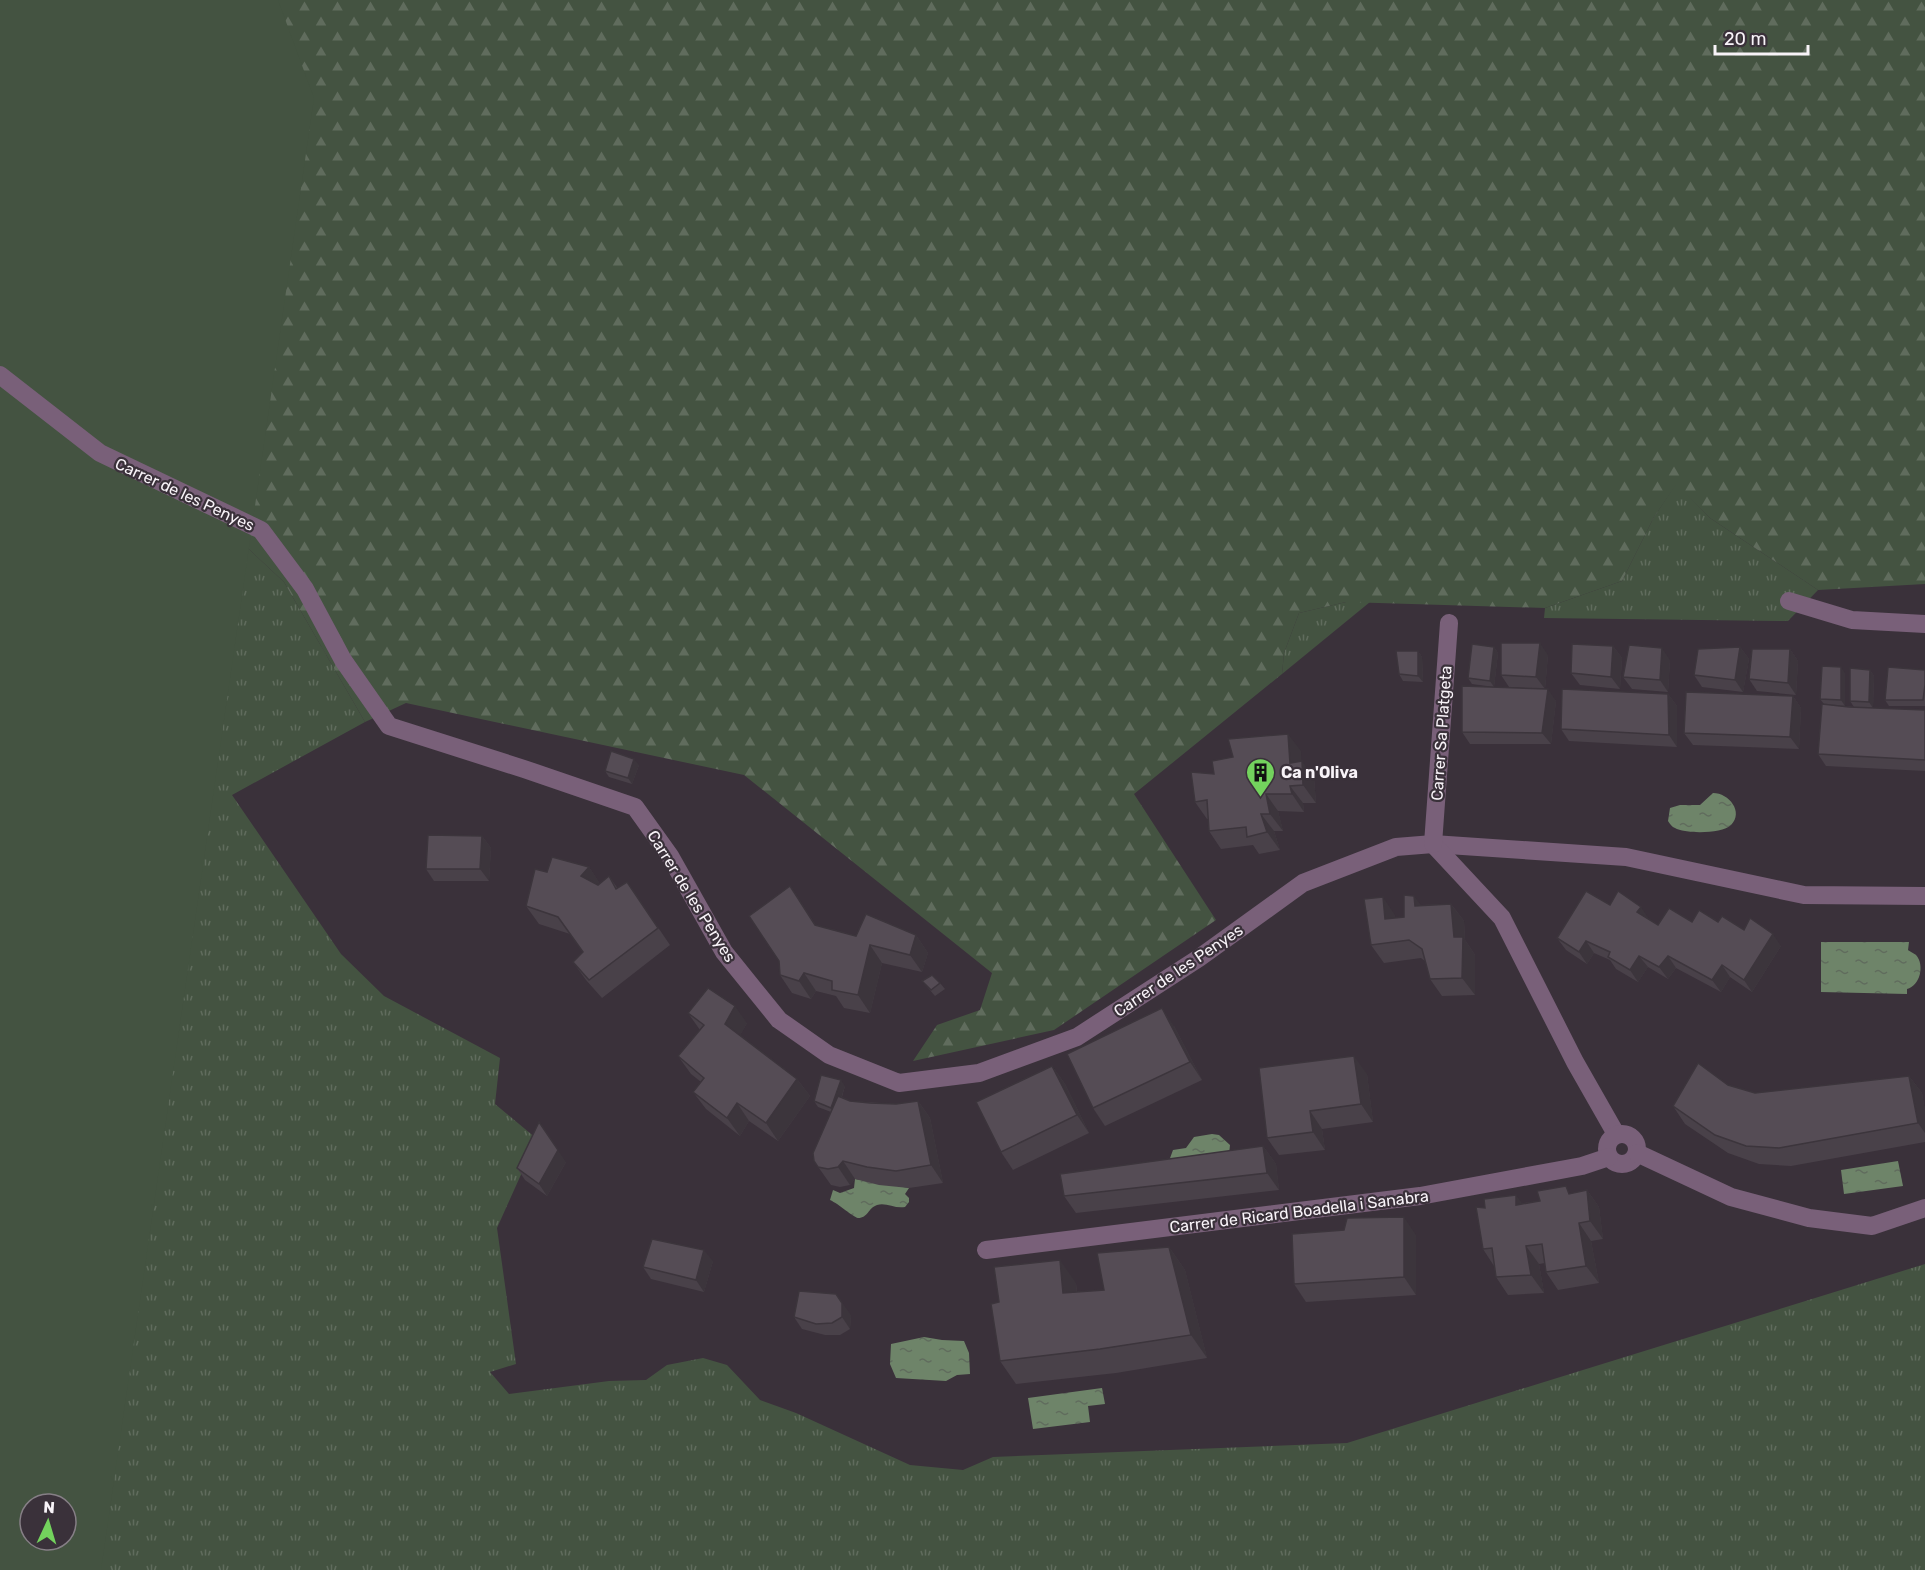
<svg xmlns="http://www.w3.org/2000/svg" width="1925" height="1570" font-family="Rubik,sans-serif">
  <defs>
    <pattern id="grass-tufts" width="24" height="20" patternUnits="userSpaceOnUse" patternTransform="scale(1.5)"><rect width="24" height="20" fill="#445341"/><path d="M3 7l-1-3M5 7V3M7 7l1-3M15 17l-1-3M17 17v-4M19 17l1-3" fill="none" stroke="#606c5d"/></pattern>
    <pattern id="forest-firs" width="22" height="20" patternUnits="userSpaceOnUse" patternTransform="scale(1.5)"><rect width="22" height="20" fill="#445341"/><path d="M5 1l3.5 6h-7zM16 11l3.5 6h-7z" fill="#606c5d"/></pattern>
    <pattern id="water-ripples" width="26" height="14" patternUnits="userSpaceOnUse" patternTransform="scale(1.5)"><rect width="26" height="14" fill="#6e8469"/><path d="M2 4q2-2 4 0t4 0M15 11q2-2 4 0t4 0" fill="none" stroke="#606c5d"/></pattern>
  </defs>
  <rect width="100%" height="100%" fill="#3a313a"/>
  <g fill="url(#grass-tufts)" fill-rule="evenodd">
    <path d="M 0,396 L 238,539 L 284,582 L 365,722 L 232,795 L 341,954 L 384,996 L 500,1058 L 495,1104 L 537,1139 L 497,1228 L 516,1364 L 490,1372 L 509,1394 L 609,1381 L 646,1380 L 667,1365 L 703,1358 L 727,1365 L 760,1400 L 796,1413 L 910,1465 L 963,1470 L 993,1457 L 1347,1443 L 1925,1264 L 1925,1570 L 0,1570 ZM 30,1504 L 66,1504 L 66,1540 L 30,1540 Z"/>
    <path d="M 1676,484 L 1710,518 L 1818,590 L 1788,621 L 1544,618 L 1545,608 L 1622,581 L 1654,517 Z"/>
    <path d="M 1346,602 L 1370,602 L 1282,674 L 1284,653 L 1299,613 Z"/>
  </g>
  <path fill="url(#forest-firs)" d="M 0,0 L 1925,0 L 1925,584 L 1818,590 L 1710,518 L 1676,485 L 1654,517 L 1622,581 L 1545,608 L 1346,602 L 1299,613 L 1284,653 L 1282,674 L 1134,794 L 1216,920 L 1054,1030 L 913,1061 L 937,1025 L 980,1010 L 992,973 L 744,775 L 406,703 L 365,722 L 284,582 L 238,539 Z"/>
  <path fill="#445341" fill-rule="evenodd" d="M 0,0 L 278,0 L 314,98 L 101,1570 L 0,1570 ZM 30,1504 L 66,1504 L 66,1540 L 30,1540 Z"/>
  <g fill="url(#water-ripples)">
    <path d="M 1713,793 C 1729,793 1744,812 1731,825 C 1722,834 1685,834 1675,828 C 1672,827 1670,824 1668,821 L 1670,808 L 1680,805 L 1700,805 Z"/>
    <path d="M 1821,942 L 1909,942 L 1908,950 C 1909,951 1915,954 1916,955 C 1925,965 1920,986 1907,989 L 1907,994 L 1821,992 Z"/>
    <path d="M 1212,1134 L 1219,1135 L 1230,1145 L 1229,1154 L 1169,1161 L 1173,1150 L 1186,1148 L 1194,1137 Z"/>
    <path d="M 1898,1161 L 1903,1186 L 1844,1194 L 1841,1170 Z"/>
    <path d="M 855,1179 L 909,1188 L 905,1194 L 909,1198 L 909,1202 L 905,1207 C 895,1209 886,1202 877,1205 C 868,1208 868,1218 858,1218 C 853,1217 839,1204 830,1200 L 833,1190 L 840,1193 L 854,1188 Z"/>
    <path d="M 924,1337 L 942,1340 L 964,1341 L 969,1353 L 970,1374 L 957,1375 L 946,1381 L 896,1378 L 890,1364 L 891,1344 Z"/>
    <path d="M 1102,1388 L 1105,1404 L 1088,1406 L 1090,1422 L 1033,1429 L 1028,1398 Z"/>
  </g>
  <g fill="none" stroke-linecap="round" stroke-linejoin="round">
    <g stroke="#796079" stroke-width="18">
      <path d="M 0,375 L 100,453 L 261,530 L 305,589 L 343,660 L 389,726 L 524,769 L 635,807 L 670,856 L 724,952 L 779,1020 L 829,1055 L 899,1083 L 979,1073 L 1077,1037 L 1199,958 L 1303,883 L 1396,847 L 1433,844 L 1626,857 L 1804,895 L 1925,896"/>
      <path d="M 1789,601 L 1852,620 L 1925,624"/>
      <path d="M 1433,844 L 1502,918 L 1575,1062 L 1616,1134"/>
      <path d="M 1433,844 L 1449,623"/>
      <circle cx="1622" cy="1149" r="15"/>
      <path d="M 1637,1153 L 1731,1197 L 1809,1218 L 1872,1226 L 1925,1208"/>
      <path d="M 986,1250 L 1420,1196 L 1582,1166 L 1609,1157"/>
    </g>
  </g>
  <g fill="#494149">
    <path d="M 1613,646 L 1622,658 L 1620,689 L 1580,685 L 1571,673 Z"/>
    <path d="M 1494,647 L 1498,653 L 1494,687 L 1472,684 L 1468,678 Z"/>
    <path d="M 1740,647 L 1749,659 L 1743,692 L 1702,687 L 1694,675 Z"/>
    <path d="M 1790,649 L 1798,661 L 1796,695 L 1757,691 L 1749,679 Z"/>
    <path d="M 1418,651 L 1422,657 L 1423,682 L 1403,681 L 1399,674 Z"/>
    <path d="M 1548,655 L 1545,689 L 1556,701 L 1551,744 L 1470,744 L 1462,732 L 1526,688 L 1509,687 L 1501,675 Z"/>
    <path d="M 1670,660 L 1668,692 L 1632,689 L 1623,677 Z"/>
    <path d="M 1870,670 L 1874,676 L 1873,708 L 1855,707 L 1925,710 L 1925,771 L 1826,766 L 1818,754 L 1824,704 L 1820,699 L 1845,673 L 1845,706 L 1834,705 L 1854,707 L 1850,701 Z"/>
    <path d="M 1925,670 L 1925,706 L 1889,706 L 1885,700 Z"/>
    <path d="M 1668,694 L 1677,706 L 1677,747 L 1569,741 L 1561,729 Z"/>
    <path d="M 1793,696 L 1801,708 L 1799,749 L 1693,745 L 1684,733 Z"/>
    <path d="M 1301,751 L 1301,761 L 1314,778 L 1316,803 L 1303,803 L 1304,812 L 1278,811 L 1283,831 L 1274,831 L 1280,850 L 1259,854 L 1253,845 L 1221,849 L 1209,831 L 1208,819 L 1207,819 L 1195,802 L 1214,774 Z"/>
    <path d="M 639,765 L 632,784 L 609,777 L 605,771 Z"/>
    <path d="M 482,836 L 491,848 L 489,881 L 434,881 L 426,869 Z"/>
    <path d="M 589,867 L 600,884 L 609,876 L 618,889 L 627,882 L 670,945 L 602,998 L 586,980 L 573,962 L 583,952 L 570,934 L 539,924 L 526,906 L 547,872 Z"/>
    <path d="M 802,904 L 816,926 L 856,936 L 916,935 L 928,953 L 922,972 L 882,963 L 870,1013 L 844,1008 L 836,996 L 816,991 L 811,999 L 792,993 L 780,975 Z"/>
    <path d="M 1451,904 L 1464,921 L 1465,940 L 1475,955 L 1475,995 L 1442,996 L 1430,979 L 1425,961 L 1421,958 L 1384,963 L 1371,945 L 1395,915 L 1395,918 L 1404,917 L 1421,905 Z"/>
    <path d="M 1610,905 L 1649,919 L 1658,925 L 1692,922 L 1718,922 L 1744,930 L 1781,946 L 1752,992 L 1730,977 L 1721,992 L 1676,968 L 1668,979 L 1648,967 L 1638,982 L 1616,969 L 1610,960 L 1594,953 L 1587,964 L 1566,950 L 1557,938 Z"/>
    <path d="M 922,981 L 940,983 L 945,989 L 935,996 Z"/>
    <path d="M 688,1013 L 747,1023 L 740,1035 L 797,1079 L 810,1096 L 778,1141 L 749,1121 L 740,1136 L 706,1109 L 693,1092 L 701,1082 L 691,1074 L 678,1056 L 700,1030 Z"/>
    <path d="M 1174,1026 L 1202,1080 L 1105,1126 L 1093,1108 Z"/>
    <path d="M 1052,1066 L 1065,1084 L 1089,1133 L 1013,1170 L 1001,1152 Z"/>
    <path d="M 1367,1074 L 1373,1122 L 1322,1129 L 1325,1150 L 1279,1155 L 1267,1138 Z"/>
    <path d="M 1909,1076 L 1922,1093 L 1925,1111 L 1925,1142 L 1791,1166 L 1759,1164 L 1728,1153 L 1685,1124 L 1673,1106 L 1728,1085 L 1755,1093 Z"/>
    <path d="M 845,1086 L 842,1097 L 850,1101 L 896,1104 L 918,1101 L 930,1118 L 943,1183 L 909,1188 L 879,1185 L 855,1179 L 850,1185 L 840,1187 L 831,1185 L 814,1161 L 831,1112 L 818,1107 L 814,1101 Z"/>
    <path d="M 1263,1146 L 1276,1164 L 1279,1190 L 1076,1213 L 1064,1196 Z"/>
    <path d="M 566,1162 L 547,1196 L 525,1180 L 517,1168 Z"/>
    <path d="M 1587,1190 L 1599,1207 L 1603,1239 L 1591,1241 L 1599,1283 L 1558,1290 L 1546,1272 L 1545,1263 L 1539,1264 L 1544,1293 L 1508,1295 L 1496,1277 L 1494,1266 L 1483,1249 L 1485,1208 L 1540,1201 Z"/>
    <path d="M 1416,1235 L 1416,1295 L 1306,1302 L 1294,1284 Z"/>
    <path d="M 1169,1247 L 1185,1270 L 1207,1358 L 1116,1373 L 1016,1384 L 1000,1361 L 999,1302 L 1076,1283 L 1077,1292 L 1104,1290 Z"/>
    <path d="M 713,1261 L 704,1292 L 651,1279 L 643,1267 Z"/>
    <path d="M 851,1315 L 850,1329 L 840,1335 L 825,1335 L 802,1329 L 794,1317 Z"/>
  </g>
  <g fill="#3c353c">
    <path d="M 1540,643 L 1548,655 L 1545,689 L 1536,677 Z"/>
    <path d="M 1613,646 L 1622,658 L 1620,689 L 1611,677 Z"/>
    <path d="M 1494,647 L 1498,653 L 1494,687 L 1490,681 Z"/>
    <path d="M 1740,647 L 1749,659 L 1743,692 L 1735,680 Z"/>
    <path d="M 1662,648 L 1670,660 L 1668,692 L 1660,680 Z"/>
    <path d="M 1790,649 L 1798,661 L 1796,695 L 1788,683 Z"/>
    <path d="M 1418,651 L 1422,657 L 1423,682 L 1418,676 Z"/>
    <path d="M 1841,667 L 1845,673 L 1845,706 L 1841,700 Z"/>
    <path d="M 1870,670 L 1874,676 L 1873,708 L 1869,702 Z"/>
    <path d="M 1548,689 L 1556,701 L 1551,744 L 1542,733 Z"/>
    <path d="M 1668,694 L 1677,706 L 1677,747 L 1669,735 Z"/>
    <path d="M 1793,696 L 1801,708 L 1799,749 L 1790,737 Z"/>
    <path d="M 1288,734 L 1301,751 L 1302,781 L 1290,763 Z"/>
    <path d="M 634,759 L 639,765 L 632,784 L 628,778 Z"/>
    <path d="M 1302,761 L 1314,778 L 1316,803 L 1303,785 Z"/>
    <path d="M 1290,786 L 1303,803 L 1304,812 L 1292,794 Z"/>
    <path d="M 1266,794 L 1278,811 L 1283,831 L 1270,814 Z"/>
    <path d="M 1261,814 L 1274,831 L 1280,850 L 1267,832 Z"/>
    <path d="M 482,836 L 491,848 L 489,881 L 480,869 Z"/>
    <path d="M 589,867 L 601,885 L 594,894 L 581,876 Z"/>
    <path d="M 1414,896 L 1427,913 L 1415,906 Z"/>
    <path d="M 1383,897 L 1395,915 L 1397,936 L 1385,919 Z"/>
    <path d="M 1451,904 L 1464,921 L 1465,940 L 1475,955 L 1475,995 L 1462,978 L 1454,937 Z"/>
    <path d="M 1641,907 L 1649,919 L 1646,924 L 1637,912 Z"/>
    <path d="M 1773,934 L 1781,946 L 1752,992 L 1744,980 Z"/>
    <path d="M 916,935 L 928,953 L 922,972 L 910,955 Z"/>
    <path d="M 1586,941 L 1594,953 L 1587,964 L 1579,952 Z"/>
    <path d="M 870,945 L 882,963 L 870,1013 L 858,995 Z"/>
    <path d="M 1639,956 L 1648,967 L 1638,982 L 1630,970 Z"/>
    <path d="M 1668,956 L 1676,968 L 1668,979 L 1659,967 Z"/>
    <path d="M 1722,965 L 1730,977 L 1721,992 L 1712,980 Z"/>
    <path d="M 804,973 L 816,991 L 811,999 L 799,981 Z"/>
    <path d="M 735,1006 L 747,1023 L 737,1041 L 725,1024 Z"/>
    <path d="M 1162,1008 L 1174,1026 L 1202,1080 L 1190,1062 Z"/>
    <path d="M 1354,1056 L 1367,1074 L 1373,1122 L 1361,1104 Z"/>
    <path d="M 1052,1066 L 1065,1084 L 1089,1133 L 1077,1115 Z"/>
    <path d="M 1909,1076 L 1922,1093 L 1925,1111 L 1925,1133 L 1918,1123 Z"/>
    <path d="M 797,1079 L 810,1096 L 778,1141 L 766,1123 Z"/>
    <path d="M 841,1080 L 845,1086 L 836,1114 L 831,1108 Z"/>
    <path d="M 918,1101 L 930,1118 L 943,1183 L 931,1165 Z"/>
    <path d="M 737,1103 L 749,1121 L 740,1136 L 727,1118 Z"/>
    <path d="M 1310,1111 L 1322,1129 L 1325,1150 L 1313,1132 Z"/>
    <path d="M 539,1122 L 566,1162 L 547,1196 L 539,1184 Z"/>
    <path d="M 1263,1146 L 1276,1164 L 1279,1190 L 1267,1173 Z"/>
    <path d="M 843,1161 L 855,1179 L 850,1185 L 838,1167 Z"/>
    <path d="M 1587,1190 L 1599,1207 L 1603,1239 L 1590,1221 Z"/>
    <path d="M 1516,1195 L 1529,1213 L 1516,1205 Z"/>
    <path d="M 1404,1217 L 1416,1235 L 1416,1295 L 1404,1277 Z"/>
    <path d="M 1579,1223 L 1591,1241 L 1599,1283 L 1586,1266 Z"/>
    <path d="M 1526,1246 L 1539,1264 L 1544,1293 L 1531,1275 Z"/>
    <path d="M 1169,1247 L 1185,1270 L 1207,1358 L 1191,1335 Z"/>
    <path d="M 704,1250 L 713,1261 L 704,1292 L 696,1280 Z"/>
    <path d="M 1060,1260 L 1076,1283 L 1079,1316 L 1063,1293 Z"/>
    <path d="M 836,1294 L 851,1315 L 850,1329 L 842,1317 Z"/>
  </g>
  <g fill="#554c55" stroke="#3c353c" stroke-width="1.5">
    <path d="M 1501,643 L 1540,643 L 1536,677 L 1501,675 Z"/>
    <path d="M 1472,644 L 1494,647 L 1490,681 L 1468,678 Z"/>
    <path d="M 1572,644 L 1613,646 L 1611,677 L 1571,673 Z"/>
    <path d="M 1629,645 L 1662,648 L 1660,680 L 1623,677 Z"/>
    <path d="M 1740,647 L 1735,680 L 1694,675 L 1698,649 Z"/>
    <path d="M 1752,649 L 1790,649 L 1788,683 L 1749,679 Z"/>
    <path d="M 1396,651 L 1418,651 L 1418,676 L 1399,674 Z"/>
    <path d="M 1822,666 L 1841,667 L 1841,700 L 1820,699 Z"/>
    <path d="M 1888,667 L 1925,670 L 1925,685 L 1923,700 L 1885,700 Z"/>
    <path d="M 1850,668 L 1870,670 L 1869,702 L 1850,701 Z"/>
    <path d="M 1462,686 L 1548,689 L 1542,733 L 1462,732 Z"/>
    <path d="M 1562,689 L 1668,694 L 1669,735 L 1561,729 Z"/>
    <path d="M 1686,692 L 1793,696 L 1790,737 L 1684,733 Z"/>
    <path d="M 1822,704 L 1849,707 L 1925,710 L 1925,760 L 1818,754 Z"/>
    <path d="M 1288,734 L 1290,763 L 1302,761 L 1303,785 L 1290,786 L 1292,794 L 1266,794 L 1270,814 L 1261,814 L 1267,832 L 1247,837 L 1246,827 L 1209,831 L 1207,800 L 1195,802 L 1191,772 L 1214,774 L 1212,761 L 1233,757 L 1228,739 Z"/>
    <path d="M 611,751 L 634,759 L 628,778 L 605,771 Z"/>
    <path d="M 428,835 L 482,836 L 480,869 L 426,869 Z"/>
    <path d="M 552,857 L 589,867 L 581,876 L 598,885 L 609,876 L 616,889 L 627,882 L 658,928 L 589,980 L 573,962 L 583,952 L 558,917 L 526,906 L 535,869 L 547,872 Z"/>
    <path d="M 790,886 L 815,925 L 856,936 L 866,914 L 916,935 L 910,955 L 870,945 L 858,995 L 832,990 L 832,981 L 804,973 L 799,981 L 780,975 L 779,961 L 749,916 Z"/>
    <path d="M 1586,891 L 1610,905 L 1618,891 L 1641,907 L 1637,912 L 1658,925 L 1669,908 L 1692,922 L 1699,910 L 1718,922 L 1722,916 L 1744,930 L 1750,918 L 1773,934 L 1744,980 L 1722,965 L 1712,980 L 1668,956 L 1659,967 L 1639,956 L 1630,970 L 1608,957 L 1610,952 L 1586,941 L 1579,952 L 1557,938 Z"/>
    <path d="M 1404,895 L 1414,896 L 1415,906 L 1451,904 L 1454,937 L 1463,937 L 1462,978 L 1430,979 L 1422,949 L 1409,940 L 1371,945 L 1364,899 L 1383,897 L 1385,919 L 1404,917 Z"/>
    <path d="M 932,975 L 940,983 L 931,990 L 922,981 Z"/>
    <path d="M 708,988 L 735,1006 L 725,1024 L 797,1079 L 766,1123 L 737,1103 L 727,1118 L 693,1092 L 704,1078 L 678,1056 L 704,1025 L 688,1013 Z"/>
    <path d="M 1162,1008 L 1190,1062 L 1093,1108 L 1067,1054 Z"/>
    <path d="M 1354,1056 L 1361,1104 L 1310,1111 L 1313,1132 L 1267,1138 L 1259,1068 Z"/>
    <path d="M 1698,1063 L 1728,1085 L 1755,1093 L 1909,1076 L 1918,1123 L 1779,1148 L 1746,1146 L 1715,1135 L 1673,1106 Z"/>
    <path d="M 1052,1066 L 1077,1115 L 1001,1152 L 976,1102 Z"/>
    <path d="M 821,1075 L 841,1080 L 831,1108 L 814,1101 Z"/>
    <path d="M 838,1096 L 850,1101 L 870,1103 L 896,1104 L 918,1101 L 931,1165 L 896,1171 L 867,1167 L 843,1161 L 838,1167 L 828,1169 L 818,1167 L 814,1161 L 813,1153 Z"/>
    <path d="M 539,1122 L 558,1150 L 539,1184 L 517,1168 Z"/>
    <path d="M 1263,1146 L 1267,1173 L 1064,1196 L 1060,1174 Z"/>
    <path d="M 1566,1186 L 1569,1194 L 1587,1190 L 1590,1221 L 1579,1223 L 1586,1266 L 1546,1272 L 1542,1244 L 1526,1246 L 1531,1275 L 1496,1277 L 1492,1248 L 1483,1249 L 1476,1207 L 1485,1208 L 1484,1199 L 1516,1195 L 1516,1205 L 1540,1201 L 1537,1191 Z"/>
    <path d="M 1404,1217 L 1404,1277 L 1294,1284 L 1292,1234 L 1344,1230 L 1347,1218 Z"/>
    <path d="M 652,1239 L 704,1250 L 696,1280 L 643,1267 Z"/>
    <path d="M 1169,1247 L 1191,1335 L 1100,1349 L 1000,1361 L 991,1304 L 999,1302 L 994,1267 L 1060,1260 L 1063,1293 L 1104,1290 L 1097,1253 Z"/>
    <path d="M 799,1291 L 836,1294 L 842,1303 L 842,1317 L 832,1323 L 816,1324 L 794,1317 Z"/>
  </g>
  <defs>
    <symbol id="building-pin" viewBox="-11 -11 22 30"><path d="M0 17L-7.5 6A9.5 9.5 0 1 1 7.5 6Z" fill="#73d25d" stroke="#3a313a"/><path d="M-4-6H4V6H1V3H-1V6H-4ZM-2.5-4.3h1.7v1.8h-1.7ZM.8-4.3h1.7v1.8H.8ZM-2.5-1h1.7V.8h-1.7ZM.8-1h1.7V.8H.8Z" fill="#111"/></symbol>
  </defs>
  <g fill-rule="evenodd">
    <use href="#building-pin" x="1244" y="756" width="33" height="45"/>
  </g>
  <g text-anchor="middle" stroke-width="4.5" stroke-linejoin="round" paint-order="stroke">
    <g font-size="16" fill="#f8f3f8" stroke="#3a313a">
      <text transform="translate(185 494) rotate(25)" y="6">Carrer de les Penyes</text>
      <text transform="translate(1441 733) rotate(-86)" y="6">Carrer Sa Platgeta</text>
      <text transform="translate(692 896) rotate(58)" y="6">Carrer de les Penyes</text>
      <text transform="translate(1178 970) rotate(-34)" y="6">Carrer de les Penyes</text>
      <text transform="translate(1299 1211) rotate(-7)" y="6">Carrer de Ricard Boadella i Sanabra</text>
    </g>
    <g font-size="16" font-weight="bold" fill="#f8f3f8" stroke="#3a313a" text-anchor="start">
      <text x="1281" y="778">Ca n'Oliva</text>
    </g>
  </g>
  <g transform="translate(48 1522) rotate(4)"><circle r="28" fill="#3a313a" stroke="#867f86" stroke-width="1.5"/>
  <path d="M0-4.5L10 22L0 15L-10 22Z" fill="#73d25d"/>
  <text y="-9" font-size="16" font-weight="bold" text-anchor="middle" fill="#f8f3f8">N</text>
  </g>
  <path d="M1715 45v9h93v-9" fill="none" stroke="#f8f3f8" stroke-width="3"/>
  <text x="1724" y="45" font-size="18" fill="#f8f3f8" stroke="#3a313a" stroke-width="4.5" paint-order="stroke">20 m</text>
</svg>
